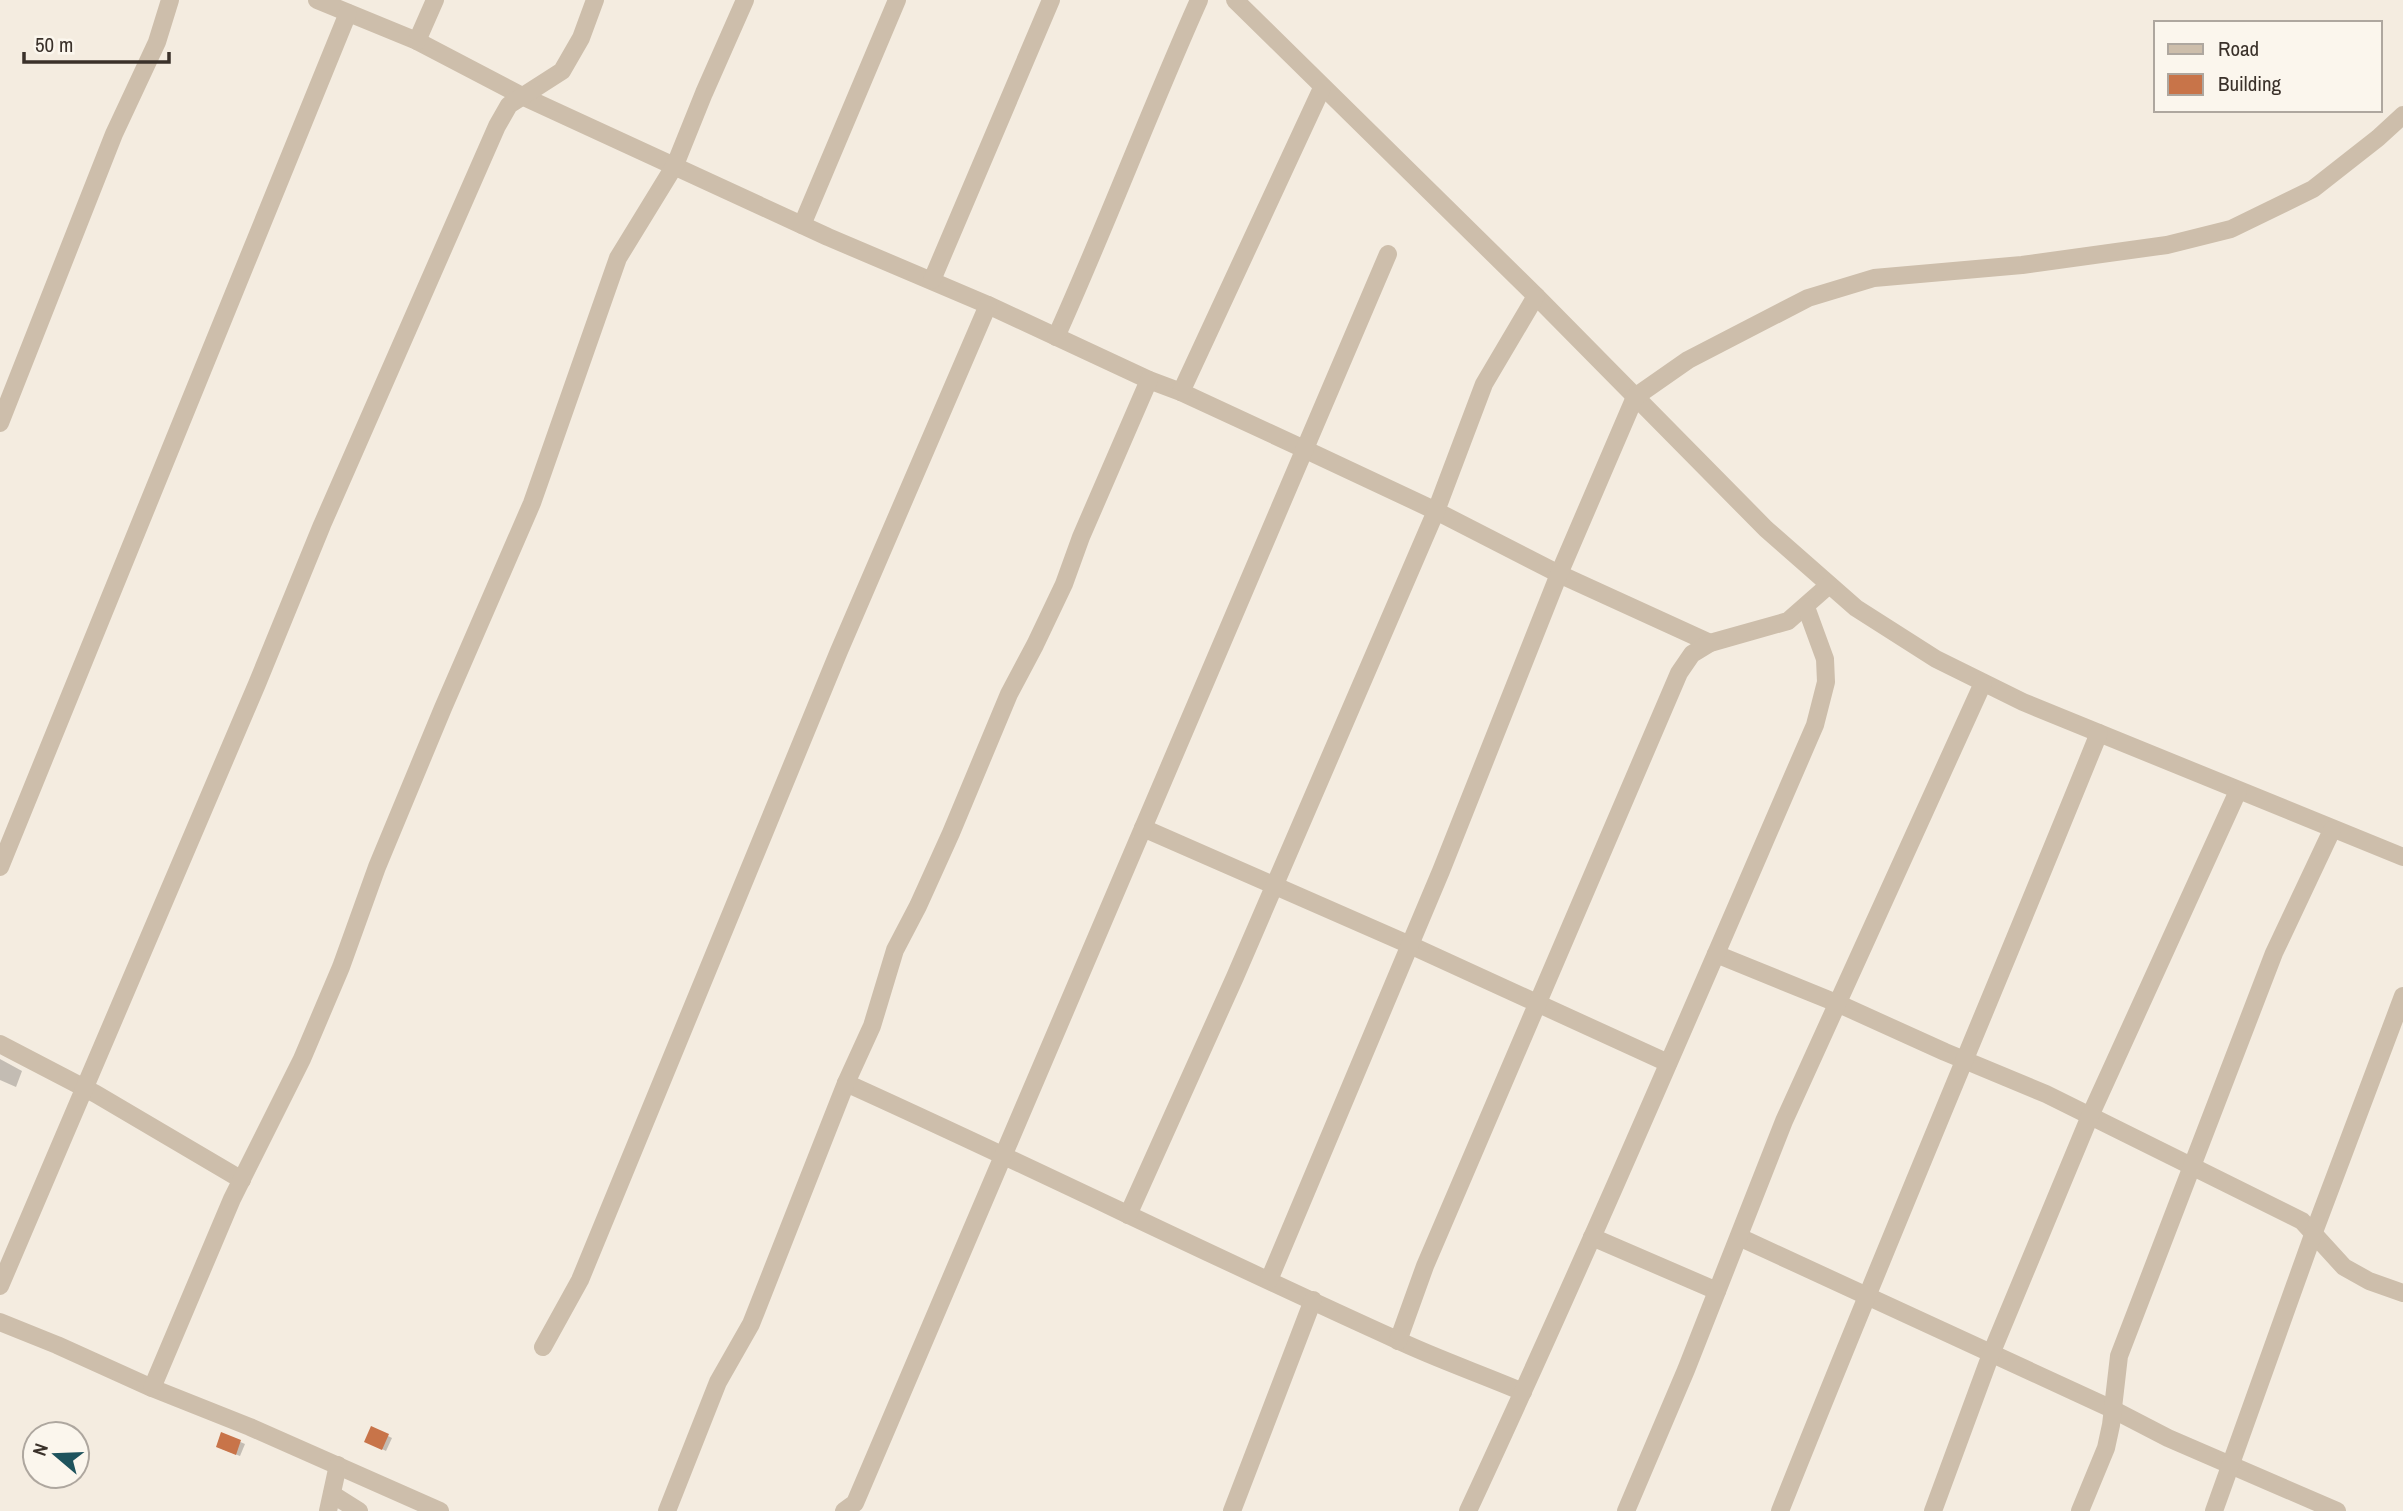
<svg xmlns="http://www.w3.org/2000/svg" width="2403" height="1511" font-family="'Archivo Narrow',sans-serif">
  <rect width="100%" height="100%" fill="#f4ece0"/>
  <g fill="#0003">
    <path d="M 0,1059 L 22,1071 L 16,1087 L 0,1080 Z"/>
    <path d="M 372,1428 L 392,1438 L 386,1451 L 366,1441 Z"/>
    <path d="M 222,1434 L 245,1444 L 240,1456 L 222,1449 Z"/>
  </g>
  <g fill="#c87449">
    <path d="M 371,1426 L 389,1434 L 382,1450 L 364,1442 Z"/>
    <path d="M 221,1432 L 241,1440 L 236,1455 L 216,1447 Z"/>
  </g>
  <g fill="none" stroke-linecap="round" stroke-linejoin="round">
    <g stroke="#cdbeab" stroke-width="18">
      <path d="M 317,0 L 417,41 L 522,96 L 828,237 L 988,305 L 1149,380 L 1181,392 L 1304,449 L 1436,511 L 1559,574 L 1710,643"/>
      <path d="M 1235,0 L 1536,296 L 1766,529 L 1856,608 L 1936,659 L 2023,702 L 2403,857"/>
      <path d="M 417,41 L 435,0"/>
      <path d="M 802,225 L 897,0"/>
      <path d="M 932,280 L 1051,0"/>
      <path d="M 1056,337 C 1106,226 1149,112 1199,0"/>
      <path d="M 1181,392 L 1322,88"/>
      <path d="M 0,423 L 114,134 L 157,42 L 170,0"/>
      <path d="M 1143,828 L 1410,945 L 1668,1063"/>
      <path d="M 0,867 L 348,13"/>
      <path d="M 1716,954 L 1839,1004 L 1945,1052 L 2046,1094 L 2302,1221 L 2344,1267 L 2369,1281 L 2403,1293"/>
      <path d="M 0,1044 L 96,1094 L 242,1180"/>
      <path d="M 846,1083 C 1030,1166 1211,1256 1395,1339 C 1437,1359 1481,1374 1523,1392"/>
      <path d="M 1128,1215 L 1235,977 L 1436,511 L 1484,384 L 1536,296"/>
      <path d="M 1592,1237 L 1717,1291"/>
      <path d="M 1739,1237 L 2112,1409 L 2168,1438 L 2337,1511"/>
      <path d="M 1269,1280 L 1441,871 L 1559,574 L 1635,397 L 1688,360 L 1808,298 L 1874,278 L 2022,265 L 2167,245 L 2231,229 L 2313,189 L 2378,138 L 2403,115"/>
      <path d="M 0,1286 L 257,684 L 322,525 L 497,126 L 509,105 L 562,71 L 581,38 L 595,0"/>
      <path d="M 0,1322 L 57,1345 L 152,1388 L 250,1427 L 440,1511"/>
      <path d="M 1398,1341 L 1425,1266 L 1679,673 L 1692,654 L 1710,643 L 1788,621 L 1829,585"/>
      <path d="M 543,1347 L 580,1280 L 839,651 L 988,305"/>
      <path d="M 152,1388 L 232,1199 L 302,1059 L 341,967 L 377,867 L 443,708 L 532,503 L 618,258 L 675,165 L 704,93 L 745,0"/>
      <path d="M 332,1494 L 359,1511"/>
      <path d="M 328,1511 L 338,1465"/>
      <path d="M 667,1511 L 718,1382 L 751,1324 L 846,1083 L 872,1026 L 895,950 L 918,906 L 951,833 L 1009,694 L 1035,645 L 1064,584 L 1081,537 L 1149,380"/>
      <path d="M 844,1511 L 855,1503 L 1388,254"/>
      <path d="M 1232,1511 L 1313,1300"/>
      <path d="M 1468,1511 C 1589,1251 1701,988 1815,725 L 1826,682 L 1825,659 L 1806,607"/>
      <path d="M 1626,1511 L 1686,1370 L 1784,1121 L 1983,683"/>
      <path d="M 1780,1511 C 1884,1250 1994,992 2099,733"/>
      <path d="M 1933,1511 L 1991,1354 L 2090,1116 L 2238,791"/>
      <path d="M 2080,1511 L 2106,1448 L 2111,1425 L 2119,1356 L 2274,953 L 2332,830"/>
      <path d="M 2214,1511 L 2314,1232 L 2403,996"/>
    </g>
  </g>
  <rect x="2154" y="21" width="228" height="91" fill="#fbf6ed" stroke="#aea79f" stroke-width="2"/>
  <rect x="2168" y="44" width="35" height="10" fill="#cdbeab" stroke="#aea79f" stroke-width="2"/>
  <text x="2218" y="56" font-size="21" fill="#3a312a">Road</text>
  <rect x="2168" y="74" width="35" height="21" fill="#c87449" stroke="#aea79f" stroke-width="2"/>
  <text x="2218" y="91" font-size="21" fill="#3a312a">Building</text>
  <g transform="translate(56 1455) rotate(289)"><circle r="33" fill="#fbf6ed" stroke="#aea79f" stroke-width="2"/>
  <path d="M0-5L12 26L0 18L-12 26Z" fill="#1e535d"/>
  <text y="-10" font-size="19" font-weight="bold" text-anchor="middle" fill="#3a312a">N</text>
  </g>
  <path d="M24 52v10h145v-10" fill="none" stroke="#3a312a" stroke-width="3.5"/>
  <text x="35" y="52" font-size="21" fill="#3a312a" stroke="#fbf6ed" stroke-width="5" paint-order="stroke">50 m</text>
</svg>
